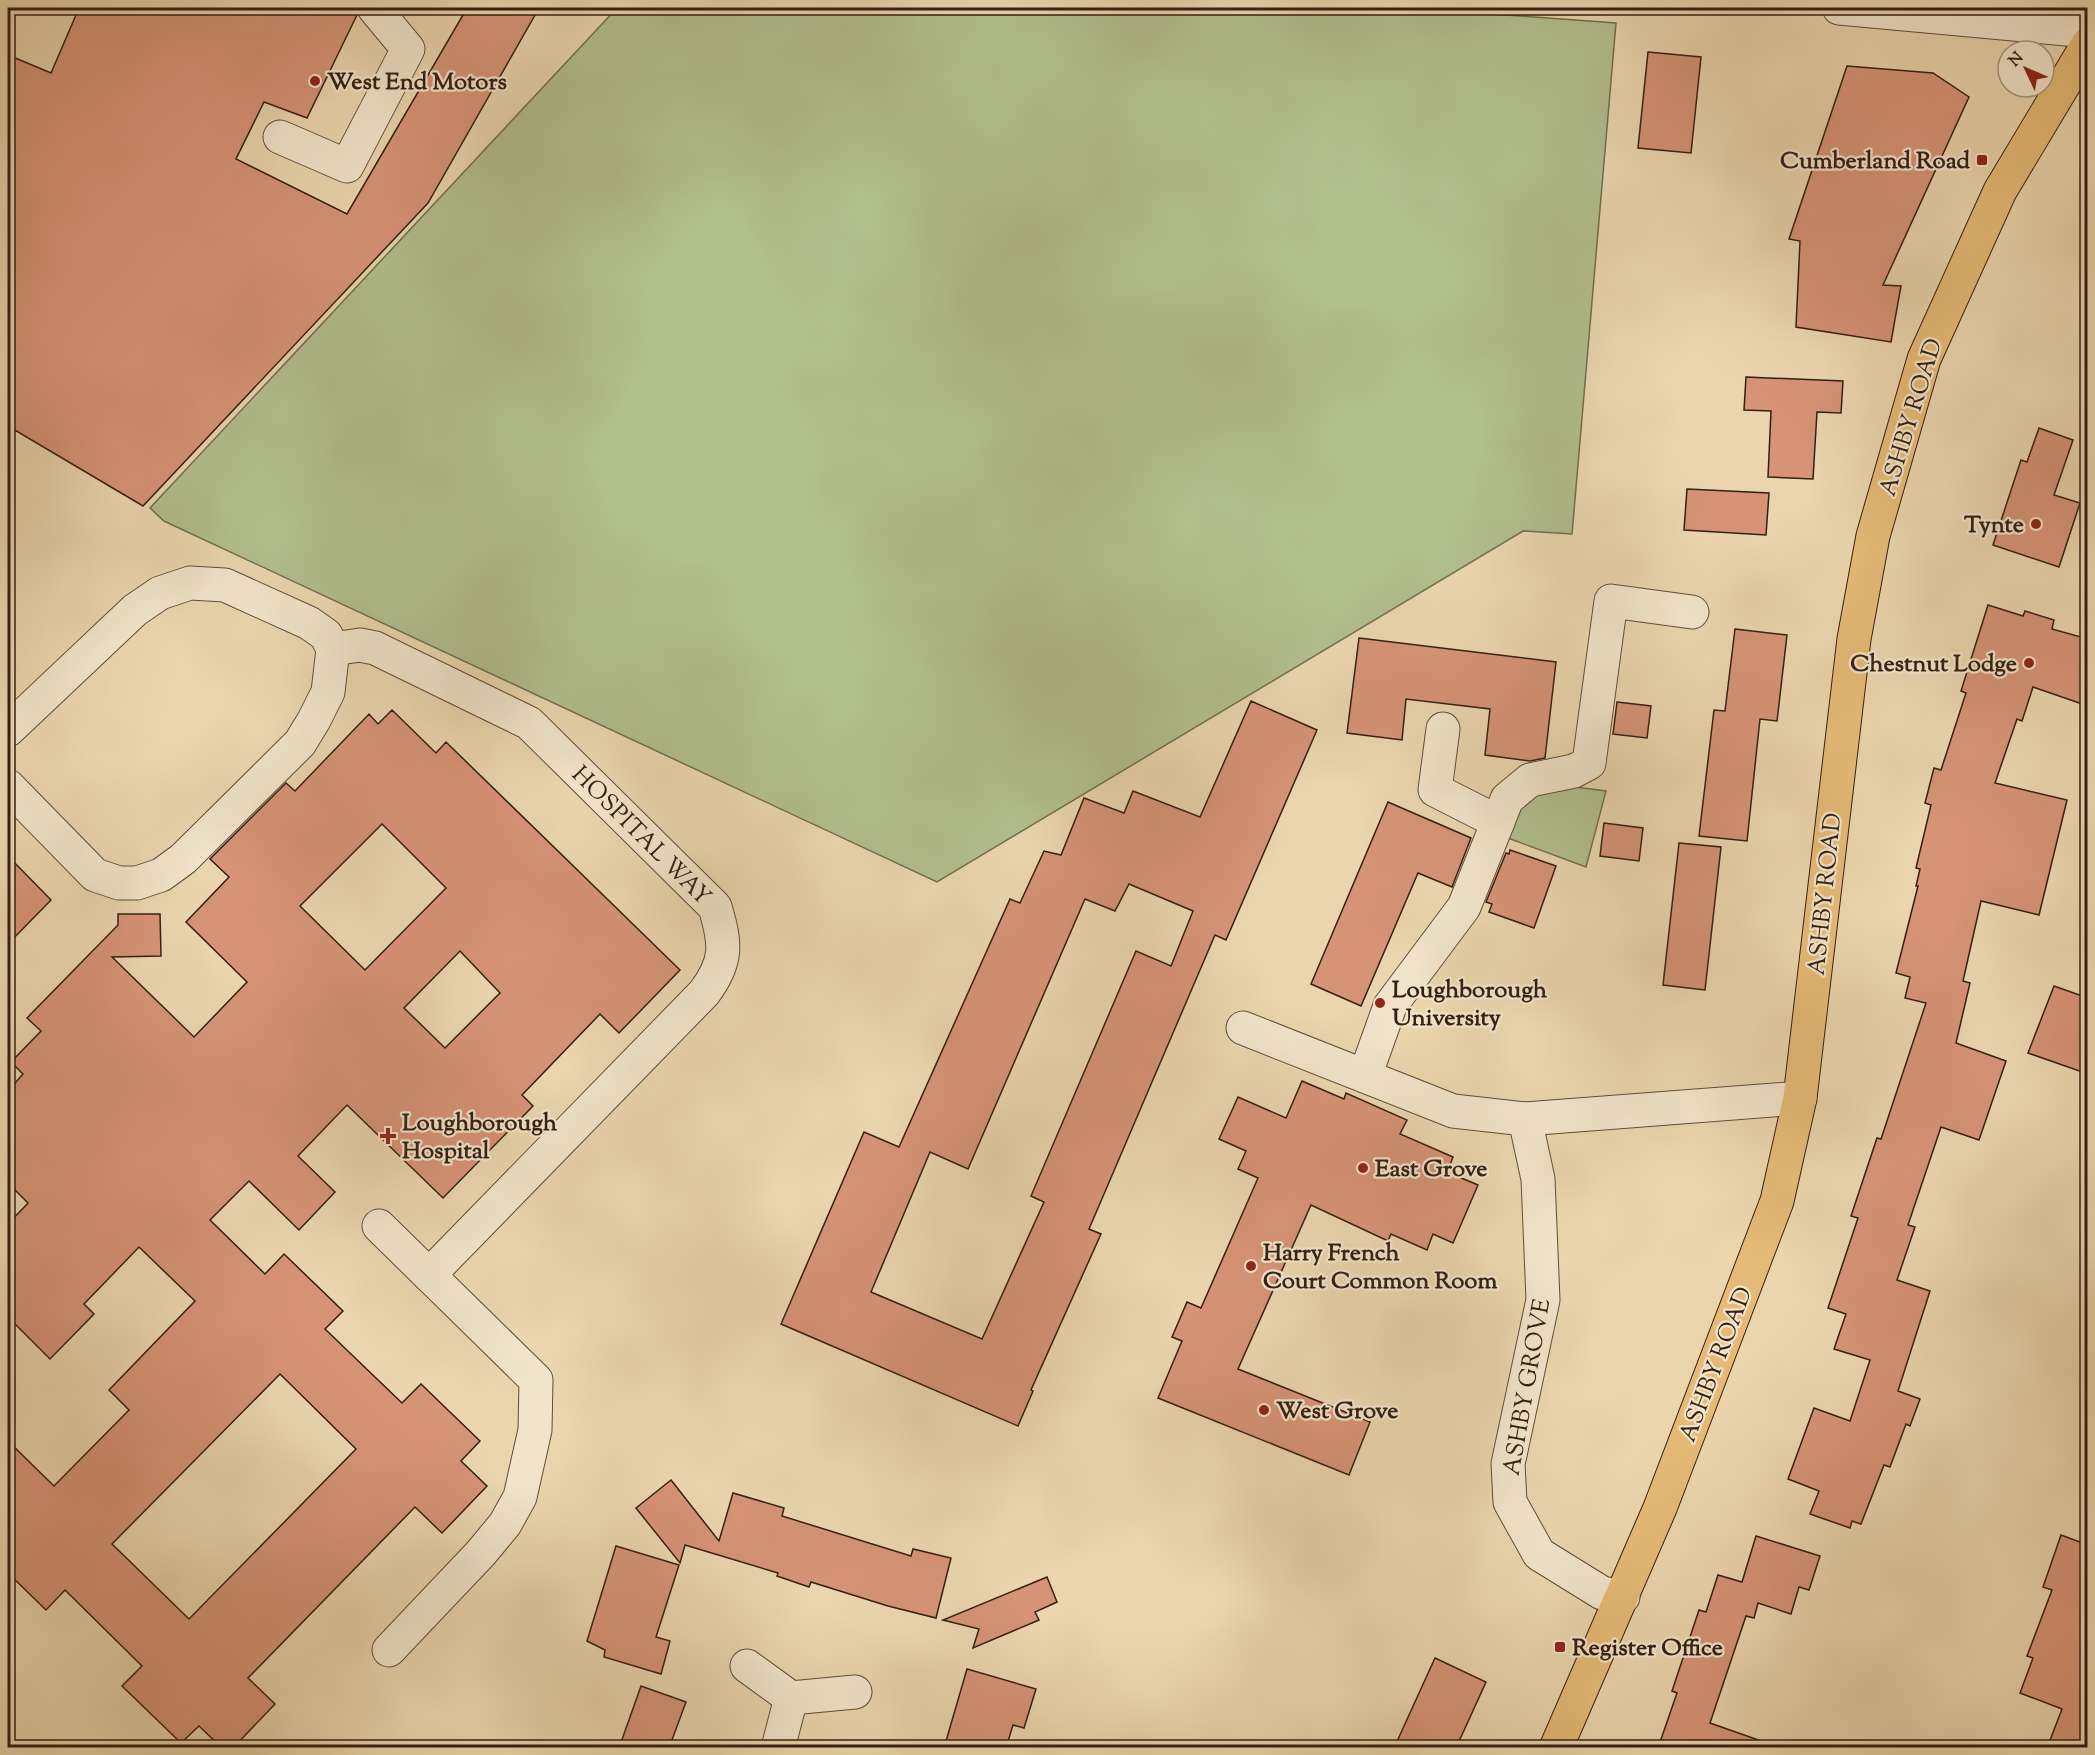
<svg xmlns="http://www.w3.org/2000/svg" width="2095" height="1755" font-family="'Sorts Mill Goudy',serif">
  <rect width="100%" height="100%" fill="#ead5ad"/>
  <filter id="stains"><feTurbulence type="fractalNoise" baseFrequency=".00333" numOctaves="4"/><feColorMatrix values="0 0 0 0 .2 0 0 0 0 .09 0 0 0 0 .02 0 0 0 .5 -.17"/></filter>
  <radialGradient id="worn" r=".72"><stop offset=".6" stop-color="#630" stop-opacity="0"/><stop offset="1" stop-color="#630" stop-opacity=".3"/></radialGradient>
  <g fill="#b1be8e" stroke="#726e50" stroke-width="1.5">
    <path d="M 617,8 L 1410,8 L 1616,23 L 1572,534 L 1523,531 L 937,882 L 164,521 L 150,508 Z"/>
    <path d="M 1560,785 L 1606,791 L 1586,867 L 1508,838 L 1524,801 Z"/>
  </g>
  <g fill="#d69376" stroke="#341f12" stroke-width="1.5" fill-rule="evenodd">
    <path d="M 79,8 L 356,8 L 357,15 L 307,118 L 264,102 L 236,159 L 347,214 L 467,8 L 539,8 L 428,203 L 143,506 L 8,426 L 8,55 L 51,73 Z"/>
    <path d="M 1648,52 L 1701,57 L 1691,153 L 1638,148 Z"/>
    <path d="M 1847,66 L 1933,73 L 1969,97 L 1883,285 L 1901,286 L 1891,342 L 1796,327 L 1800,241 L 1789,239 Z"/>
    <path d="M 1746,377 L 1843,381 L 1841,413 L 1817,412 L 1813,479 L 1768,477 L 1771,411 L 1744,410 Z"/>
    <path d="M 2039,428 L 2073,440 L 2054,495 L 2080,503 L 2059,567 L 1993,545 L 2021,460 L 2027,462 Z"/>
    <path d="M 1687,489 L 1769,493 L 1766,535 L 1684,530 Z"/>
    <path d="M 1988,605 L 2023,616 L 2025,611 L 2054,620 L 2052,629 L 2088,639 L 2088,698 L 2086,698 L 2085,705 L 2033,687 L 2022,721 L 2017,719 L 1995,783 L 2067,800 L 2039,915 L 1981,901 L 1963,981 L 1970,983 L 1956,1043 L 2006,1061 L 1979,1140 L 1941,1127 L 1908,1225 L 1915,1227 L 1897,1280 L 1930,1291 L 1898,1391 L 1920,1399 L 1910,1426 L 1906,1424 L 1890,1467 L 1884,1465 L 1861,1524 L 1852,1521 L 1850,1528 L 1810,1514 L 1819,1491 L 1788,1479 L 1814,1408 L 1850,1421 L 1870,1360 L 1834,1349 L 1846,1314 L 1828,1308 L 1858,1218 L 1851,1216 L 1877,1138 L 1881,1139 L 1926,1003 L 1905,998 L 1910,977 L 1896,973 L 1918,886 L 1916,886 L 1920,869 L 1916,868 L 1931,805 L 1925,803 L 1934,768 L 1941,770 L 1966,693 L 1961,691 Z"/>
    <path d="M 1735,629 L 1787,635 L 1777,721 L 1760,719 L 1747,841 L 1699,836 L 1714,710 L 1725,711 Z"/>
    <path d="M 1359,638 L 1556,662 L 1545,758 L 1530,761 L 1485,755 L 1490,709 L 1406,699 L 1402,740 L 1347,733 Z"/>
    <path d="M 1251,701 L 1317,730 L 1226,940 L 1215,935 L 1089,1229 L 1101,1234 L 1031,1390 L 1033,1391 L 1018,1426 L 781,1324 L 864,1132 L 899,1147 L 1010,899 L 1020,903 L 1044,851 L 1061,855 L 1084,798 L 1124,813 L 1133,791 L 1200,817 ZM 1129,884 L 1193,911 L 1171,966 L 1136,951 L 1031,1196 L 1044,1202 L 982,1339 L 871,1292 L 930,1152 L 968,1169 L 1085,899 L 1115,911 Z"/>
    <path d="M 1617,702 L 1651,706 L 1647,738 L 1613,734 Z"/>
    <path d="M 392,710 L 436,753 L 446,742 L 680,970 L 619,1033 L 600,1014 L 522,1095 L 533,1106 L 443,1198 L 347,1105 L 298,1156 L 335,1192 L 299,1230 L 249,1181 L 210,1220 L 265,1274 L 284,1254 L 343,1311 L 325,1329 L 402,1403 L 421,1384 L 480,1441 L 461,1461 L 487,1486 L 442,1533 L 415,1507 L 248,1678 L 275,1704 L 233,1748 L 222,1748 L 199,1726 L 181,1743 L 122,1686 L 142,1666 L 65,1590 L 46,1610 L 8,1573 L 8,1441 L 54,1486 L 129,1410 L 109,1390 L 195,1301 L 139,1247 L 84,1304 L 94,1314 L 50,1359 L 8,1317 L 8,1224 L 28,1203 L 8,1183 L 8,1091 L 23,1074 L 11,1062 L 41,1031 L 27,1018 L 118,925 L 118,914 L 160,914 L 161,956 L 112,957 L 194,1037 L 247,982 L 186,922 L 229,877 L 210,859 L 286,783 L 295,791 L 369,714 L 378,724 ZM 382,824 L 446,888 L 365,970 L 300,906 ZM 460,951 L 500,993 L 445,1048 L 404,1008 ZM 280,1374 L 356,1449 L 189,1619 L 112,1544 Z"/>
    <path d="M 1388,802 L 1471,838 L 1452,887 L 1418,873 L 1361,1006 L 1311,984 Z"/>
    <path d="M 1604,823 L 1643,828 L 1639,861 L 1600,856 Z"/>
    <path d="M 1679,843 L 1721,847 L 1705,990 L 1663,985 Z"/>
    <path d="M 1510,850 L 1556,866 L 1534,928 L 1489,912 L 1492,904 L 1486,902 L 1506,853 L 1509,854 Z"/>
    <path d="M 8,856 L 51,900 L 8,944 Z"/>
    <path d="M 2054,986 L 2088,998 L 2088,1074 L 2028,1053 Z"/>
    <path d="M 1302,1081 L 1344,1099 L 1346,1093 L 1407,1120 L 1400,1134 L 1453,1157 L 1447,1172 L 1478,1185 L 1453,1243 L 1433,1234 L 1427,1250 L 1391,1234 L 1388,1241 L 1311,1205 L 1238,1369 L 1370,1422 L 1349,1475 L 1158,1398 L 1182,1341 L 1172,1337 L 1187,1302 L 1201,1308 L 1258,1178 L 1238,1169 L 1246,1151 L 1219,1139 L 1238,1097 L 1286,1118 Z"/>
    <path d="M 671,1480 L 719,1541 L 733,1493 L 784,1508 L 782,1516 L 911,1556 L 913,1549 L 951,1558 L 936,1618 L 888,1606 L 811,1582 L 809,1587 L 777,1576 L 778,1573 L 685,1545 L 680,1563 L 636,1508 Z"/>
    <path d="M 2061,1535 L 2088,1545 L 2088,1643 L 2085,1648 L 2088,1648 L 2088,1748 L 2047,1748 L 2062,1709 L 2020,1693 L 2033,1658 L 2027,1656 L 2052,1590 L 2043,1587 Z"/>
    <path d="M 1756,1536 L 1820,1556 L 1809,1590 L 1799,1587 L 1791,1614 L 1758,1603 L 1754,1618 L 1746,1616 L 1710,1723 L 1767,1743 L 1766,1748 L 1658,1748 L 1677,1693 L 1672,1691 L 1699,1610 L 1706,1612 L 1718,1575 L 1742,1582 Z"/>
    <path d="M 616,1546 L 679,1565 L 656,1637 L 670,1641 L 661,1674 L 604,1657 L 605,1650 L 587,1641 Z"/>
    <path d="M 1047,1577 L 1057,1602 L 1035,1612 L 1039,1620 L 973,1648 L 979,1629 L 943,1620 Z"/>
    <path d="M 1435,1658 L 1486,1682 L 1456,1748 L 1394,1748 Z"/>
    <path d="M 967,1669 L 1036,1689 L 1024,1728 L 1013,1725 L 1006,1748 L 944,1748 Z"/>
    <path d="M 641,1686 L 686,1702 L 669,1748 L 619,1748 Z"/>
  </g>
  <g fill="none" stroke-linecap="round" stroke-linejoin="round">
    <defs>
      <g id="minor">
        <path d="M 1839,8 L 2088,31"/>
        <path d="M 280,137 L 347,166 L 408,49 L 374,8"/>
        <path d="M 333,649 L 360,645 L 375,648 L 529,723 L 715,907 C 726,944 728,961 704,993 L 429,1275"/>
        <path d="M 1443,729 L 1435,790 L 1498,822"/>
        <path d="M 8,730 L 135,610 L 160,593 L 190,583 L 225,585 L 309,623 L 326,635 L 333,649 L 328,692 L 314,720 L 300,743 L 183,859 L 161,875 L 137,883 L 119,883 L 95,875 L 8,786"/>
        <path d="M 1243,1028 L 1453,1111 L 1525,1119 L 1800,1098"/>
        <path d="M 1365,1076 L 1390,1006 L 1464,907 L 1507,799 L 1530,780 L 1574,771 L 1589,763 L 1611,601 L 1692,612"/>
        <path d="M 1525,1119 L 1538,1179 L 1543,1300 L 1508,1464 L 1510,1502 L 1539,1554 L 1602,1593 L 1623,1597"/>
        <path d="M 379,1226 L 536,1380 L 535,1430 L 520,1497 L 505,1524 L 481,1553 L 389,1650"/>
        <path d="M 747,1666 L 791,1698 L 855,1692"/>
        <path d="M 778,1748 L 791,1698"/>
      </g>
      <path id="major" d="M 1556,1748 L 1660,1508 L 1777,1201 L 1800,1098 L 1854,639 L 1873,536 L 1924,359 L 2000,191 L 2088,44"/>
    </defs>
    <use href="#minor" stroke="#624c39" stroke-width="35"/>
    <use href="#major" stroke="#341f12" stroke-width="35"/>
    <use href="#minor" stroke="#f1e4ca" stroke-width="33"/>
    <use href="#major" stroke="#e5ba76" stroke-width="33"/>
  </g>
  <g fill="#8f2418" stroke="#f1e4ca" stroke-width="2">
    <circle cx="315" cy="81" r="6"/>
    <rect x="1976" y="154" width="12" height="12" rx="3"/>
    <circle cx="2036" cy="524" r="6"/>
    <circle cx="2029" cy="663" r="6"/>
    <circle cx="1380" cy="1003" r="6"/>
    <path d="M385 1127h6v6h6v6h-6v6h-6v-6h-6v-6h6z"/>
    <circle cx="1363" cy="1168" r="6"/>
    <circle cx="1251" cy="1266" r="6"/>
    <circle cx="1264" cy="1410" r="6"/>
    <rect x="1554" y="1641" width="12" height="12" rx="3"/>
  </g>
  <g text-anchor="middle" stroke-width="4.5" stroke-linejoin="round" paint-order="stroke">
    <g font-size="24" font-weight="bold" fill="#341f12" stroke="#f1e4ca" text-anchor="start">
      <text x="327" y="89">West End Motors</text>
      <text x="1970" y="168" text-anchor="end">Cumberland Road</text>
      <text x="2024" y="532" text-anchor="end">Tynte</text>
      <text x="2017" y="671" text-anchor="end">Chestnut Lodge</text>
      <text x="1392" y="997">Loughborough<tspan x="1392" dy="28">University</tspan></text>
      <text x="402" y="1130">Loughborough<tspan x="402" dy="28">Hospital</tspan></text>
      <text x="1375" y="1176">East Grove</text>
      <text x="1263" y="1260">Harry French<tspan x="1263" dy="28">Court Common Room</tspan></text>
      <text x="1276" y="1418">West Grove</text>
      <text x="1572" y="1655">Register Office</text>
    </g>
    <g font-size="24" fill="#341f12" stroke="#f1e4ca">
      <text transform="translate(1910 417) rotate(-73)" y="8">ASHBY ROAD</text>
      <text transform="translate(642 835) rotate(45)" y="8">HOSPITAL WAY</text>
      <text transform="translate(1824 894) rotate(-84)" y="8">ASHBY ROAD</text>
      <text transform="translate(1715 1364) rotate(-69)" y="8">ASHBY ROAD</text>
      <text transform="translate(1526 1387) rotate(-80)" y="8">ASHBY GROVE</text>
    </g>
  </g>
  <rect width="2095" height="1755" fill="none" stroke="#ead5ad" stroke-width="30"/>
  <rect x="9" y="9" width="2077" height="1737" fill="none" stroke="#341f12" stroke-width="3"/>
  <rect x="15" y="15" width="2065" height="1725" fill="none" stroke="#341f12" stroke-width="1.5"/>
  <g transform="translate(2026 69) rotate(314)"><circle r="28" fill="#f1e4ca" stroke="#a59580" stroke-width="1.5"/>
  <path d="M0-4.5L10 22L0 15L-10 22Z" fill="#8f2418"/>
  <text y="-9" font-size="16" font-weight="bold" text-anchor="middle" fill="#341f12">N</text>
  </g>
  <rect width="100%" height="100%" filter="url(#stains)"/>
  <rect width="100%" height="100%" fill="url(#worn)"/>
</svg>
